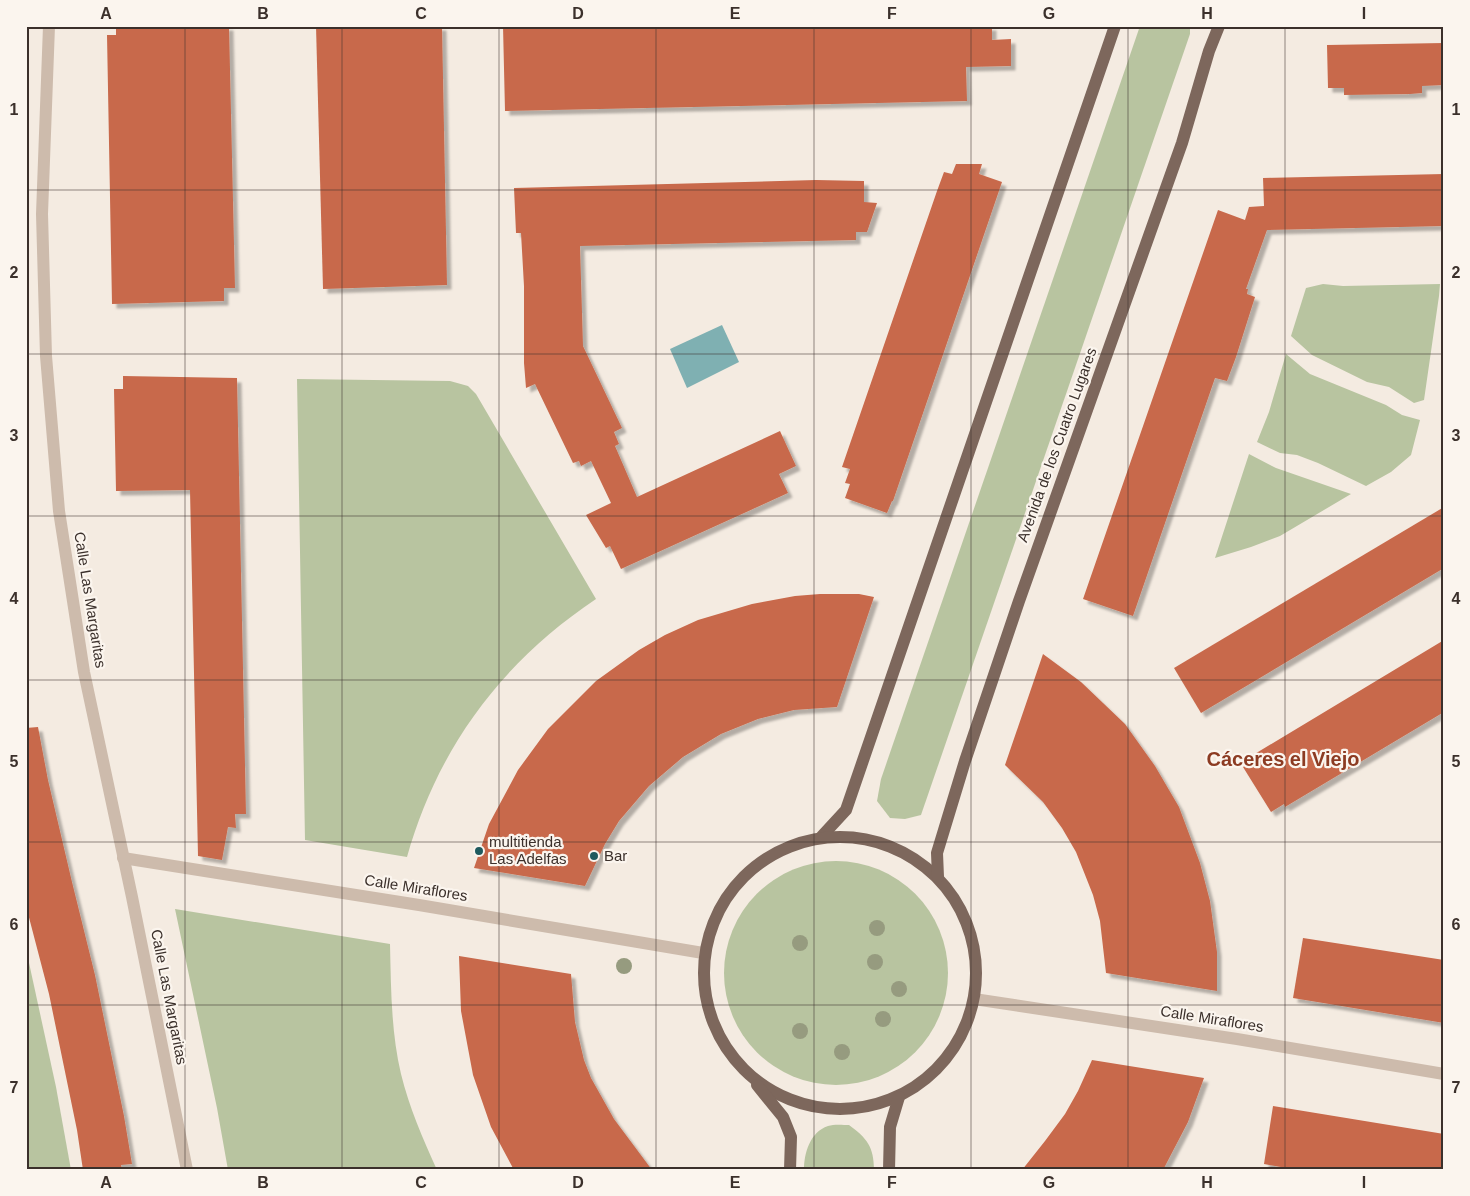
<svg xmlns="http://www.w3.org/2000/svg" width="1470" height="1196" font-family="Helvetica,sans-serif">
  <defs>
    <filter id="shadow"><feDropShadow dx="4.5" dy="4.5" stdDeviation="1" flood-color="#0004"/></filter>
  </defs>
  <rect width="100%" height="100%" fill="#f4ebe1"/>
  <g fill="#b8c4a0">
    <path d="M 1140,26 L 1190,26 L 1190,34 L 921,815 L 905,819 L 890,818 L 877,801 L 881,779 Z"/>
    <path d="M 1323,284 L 1343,286 L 1440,284 L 1439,296 L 1424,400 L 1414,403 L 1389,387 L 1367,382 L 1312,355 L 1291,336 L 1306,288 Z"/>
    <path d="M 1286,354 L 1310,374 L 1386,405 L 1402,415 L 1420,420 L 1411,455 L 1391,472 L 1366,486 L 1318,463 L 1297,455 L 1280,453 L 1257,442 L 1269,412 Z"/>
    <path d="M 297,379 L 450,381 L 468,386 L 476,394 L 596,599 C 502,662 438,747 407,857 L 305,840 Z"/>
    <path d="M 1249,454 L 1276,468 L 1351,494 L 1280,536 L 1251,547 L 1215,558 Z"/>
    <circle cx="836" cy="973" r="112"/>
    <path d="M 175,909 L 390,944 C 391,987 391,1032 401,1074 C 409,1107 423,1139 437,1170 L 228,1170 L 217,1108 Z"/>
    <path d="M 26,949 L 56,1087 L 71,1170 L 26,1170 Z"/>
    <path d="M 849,1125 C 867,1138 874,1147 874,1170 L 804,1170 C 804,1153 810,1132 828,1126 C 834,1124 843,1125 849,1125 Z"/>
  </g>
  <path fill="#7fb0b2" d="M 722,325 L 739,362 L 687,388 L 670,349 Z"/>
  <g fill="#c8694b" filter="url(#shadow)">
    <path d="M 116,26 L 229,26 L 235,288 L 224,288 L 224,301 L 112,304 L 107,35 L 116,35 Z"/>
    <path d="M 316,26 L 442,26 L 447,285 L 323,289 Z"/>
    <path d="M 503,26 L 992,26 L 992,40 L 1011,39 L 1011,66 L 966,67 L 967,101 L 505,111 Z"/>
    <path d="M 1444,43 L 1444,85 L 1422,86 L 1422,93 L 1410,94 L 1344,95 L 1344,88 L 1328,88 L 1327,45 Z"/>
    <path d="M 956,164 L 982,164 L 979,174 L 1002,182 L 893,501 L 892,501 L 887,513 L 845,498 L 850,484 L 845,483 L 850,469 L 842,467 L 937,191 L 944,172 L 952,174 Z"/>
    <path d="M 1444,174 L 1444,226 L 1267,230 L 1246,289 L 1248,289 L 1247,294 L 1255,297 L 1236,357 L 1227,381 L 1215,378 L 1133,616 L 1083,599 L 1218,210 L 1245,220 L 1249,207 L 1264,206 L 1263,178 Z"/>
    <path d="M 816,180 L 864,181 L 864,202 L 877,203 L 867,232 L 856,232 L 856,240 L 580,246 L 583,346 L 622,428 L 614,432 L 619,444 L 615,446 L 637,497 L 780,431 L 796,466 L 779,474 L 788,493 L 621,569 L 610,546 L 606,548 L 586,515 L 611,503 L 591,461 L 581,466 L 579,461 L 573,463 L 535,384 L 526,388 L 524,363 L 524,286 L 521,233 L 516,233 L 514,188 Z"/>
    <path d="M 123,376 L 237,378 L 246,814 L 235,814 L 236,828 L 228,827 L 222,860 L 198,856 L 190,490 L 116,491 L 114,389 L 123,389 Z"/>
    <path d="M 1444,507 L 1444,568 L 1201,713 L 1174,668 Z"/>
    <path d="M 820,594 L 859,594 L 874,597 L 837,707 L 794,710 L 758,719 L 721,734 L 683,757 L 649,786 L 619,821 L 605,844 L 585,886 L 474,868 L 489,824 L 518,770 L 548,729 L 596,681 L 639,650 L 665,635 L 698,620 L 752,604 L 795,596 Z"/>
    <path d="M 1444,640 L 1444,712 L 1285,807 L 1284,804 L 1271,812 L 1243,767 L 1256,759 L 1253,755 Z"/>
    <path d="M 1043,654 L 1081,682 L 1125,724 L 1155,766 L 1179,807 L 1200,863 L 1210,901 L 1217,952 L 1217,991 L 1106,973 L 1100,921 L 1093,895 L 1076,852 L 1062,828 L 1043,802 L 1005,765 Z"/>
    <path d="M 38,727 L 48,780 L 72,882 L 95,975 L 124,1116 L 132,1164 L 121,1165 L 122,1170 L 83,1170 L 77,1130 L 49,994 L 26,906 L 26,728 Z"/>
    <path d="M 1303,938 L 1444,960 L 1444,1023 L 1293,998 Z"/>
    <path d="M 459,956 L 571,974 L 575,1022 L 584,1060 L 591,1078 L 614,1119 L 652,1170 L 514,1170 L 491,1127 L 473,1075 L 461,1011 Z"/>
    <path d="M 1092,1060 L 1204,1078 L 1188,1122 L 1163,1170 L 1022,1170 L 1045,1141 L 1065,1114 L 1078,1091 Z"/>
    <path d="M 1273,1106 L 1444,1134 L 1444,1170 L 1298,1170 L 1264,1164 Z"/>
  </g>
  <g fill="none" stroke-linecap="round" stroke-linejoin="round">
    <g stroke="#cdbbac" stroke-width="12">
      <path d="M 49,26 L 42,214 L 46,356 L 59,511 L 84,672 L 132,897 L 187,1170"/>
      <path d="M 123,858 L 419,905 L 703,953"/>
      <path d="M 974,999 L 1237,1039 L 1444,1074"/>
    </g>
    <g stroke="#7d675c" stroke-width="12">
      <path d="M 822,836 L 846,810 L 1115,26"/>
      <circle cx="840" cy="973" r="136"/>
      <path d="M 938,877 L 937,853 L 965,761 L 1019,601 L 1182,143 L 1209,51 L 1219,26"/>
      <path d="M 757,1085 L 783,1117 L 791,1137 L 790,1170"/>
      <path d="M 889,1170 L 890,1127 L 899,1097"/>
    </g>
  </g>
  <g fill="#969b7f">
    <circle cx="877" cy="928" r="8"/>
    <circle cx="800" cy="943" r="8"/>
    <circle cx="875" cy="962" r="8"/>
    <circle cx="624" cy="966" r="8"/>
    <circle cx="899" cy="989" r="8"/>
    <circle cx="883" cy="1019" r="8"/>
    <circle cx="800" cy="1031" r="8"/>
    <circle cx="842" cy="1052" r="8"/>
  </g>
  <path fill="none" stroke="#3b302b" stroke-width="1" stroke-opacity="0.55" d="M 185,26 L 185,1170M 342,26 L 342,1170M 499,26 L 499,1170M 656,26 L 656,1170M 814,26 L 814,1170M 971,26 L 971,1170M 1128,26 L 1128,1170M 1285,26 L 1285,1170M 26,190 L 1444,190M 26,354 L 1444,354M 26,516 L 1444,516M 26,680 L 1444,680M 26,842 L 1444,842M 26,1005 L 1444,1005"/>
  <g fill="#1f5a5e" stroke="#fbf5ee" stroke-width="2">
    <circle cx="479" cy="851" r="5"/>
    <circle cx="594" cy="856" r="5"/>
  </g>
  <g text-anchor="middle" stroke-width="4.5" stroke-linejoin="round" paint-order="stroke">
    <g font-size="15" fill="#3b302b" stroke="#fbf5ee">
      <text transform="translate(1057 445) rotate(-70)" y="5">Avenida de los Cuatro Lugares</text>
      <text transform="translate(90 600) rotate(81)" y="5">Calle Las Margaritas</text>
      <text transform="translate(416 888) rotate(9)" y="5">Calle Miraflores</text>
      <text transform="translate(169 997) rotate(79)" y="5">Calle Las Margaritas</text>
      <text transform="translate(1212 1019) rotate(9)" y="5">Calle Miraflores</text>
    </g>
    <g font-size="15" fill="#3b302b" stroke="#fbf5ee" text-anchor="start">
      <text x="489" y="847">multitienda<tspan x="489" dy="17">Las Adelfas</tspan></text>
      <text x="604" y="861">Bar</text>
    </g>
    <g font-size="20" font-weight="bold" fill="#8c3b22" stroke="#fbf5ee">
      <text x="1283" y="766">Cáceres el Viejo</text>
    </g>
  </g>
  <rect width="1470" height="1196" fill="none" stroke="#fbf5ee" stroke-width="55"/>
  <rect x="28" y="28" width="1414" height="1140" fill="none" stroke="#3b302b" stroke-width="2"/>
  <g font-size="16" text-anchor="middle" font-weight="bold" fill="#3b302b">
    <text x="106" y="19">A</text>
    <text x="263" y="19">B</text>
    <text x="421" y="19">C</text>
    <text x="578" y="19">D</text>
    <text x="735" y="19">E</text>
    <text x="892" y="19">F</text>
    <text x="1049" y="19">G</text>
    <text x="1207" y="19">H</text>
    <text x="1364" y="19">I</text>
    <text x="14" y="115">1</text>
    <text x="1456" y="115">1</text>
    <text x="14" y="278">2</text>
    <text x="1456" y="278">2</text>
    <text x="14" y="441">3</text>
    <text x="1456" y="441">3</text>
    <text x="14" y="604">4</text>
    <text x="1456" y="604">4</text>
    <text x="14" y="767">5</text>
    <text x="1456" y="767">5</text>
    <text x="14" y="930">6</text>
    <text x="1456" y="930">6</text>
    <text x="14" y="1093">7</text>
    <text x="1456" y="1093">7</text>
    <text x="106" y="1188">A</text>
    <text x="263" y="1188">B</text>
    <text x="421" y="1188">C</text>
    <text x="578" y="1188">D</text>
    <text x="735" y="1188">E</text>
    <text x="892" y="1188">F</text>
    <text x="1049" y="1188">G</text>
    <text x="1207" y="1188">H</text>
    <text x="1364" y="1188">I</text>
  </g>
</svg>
